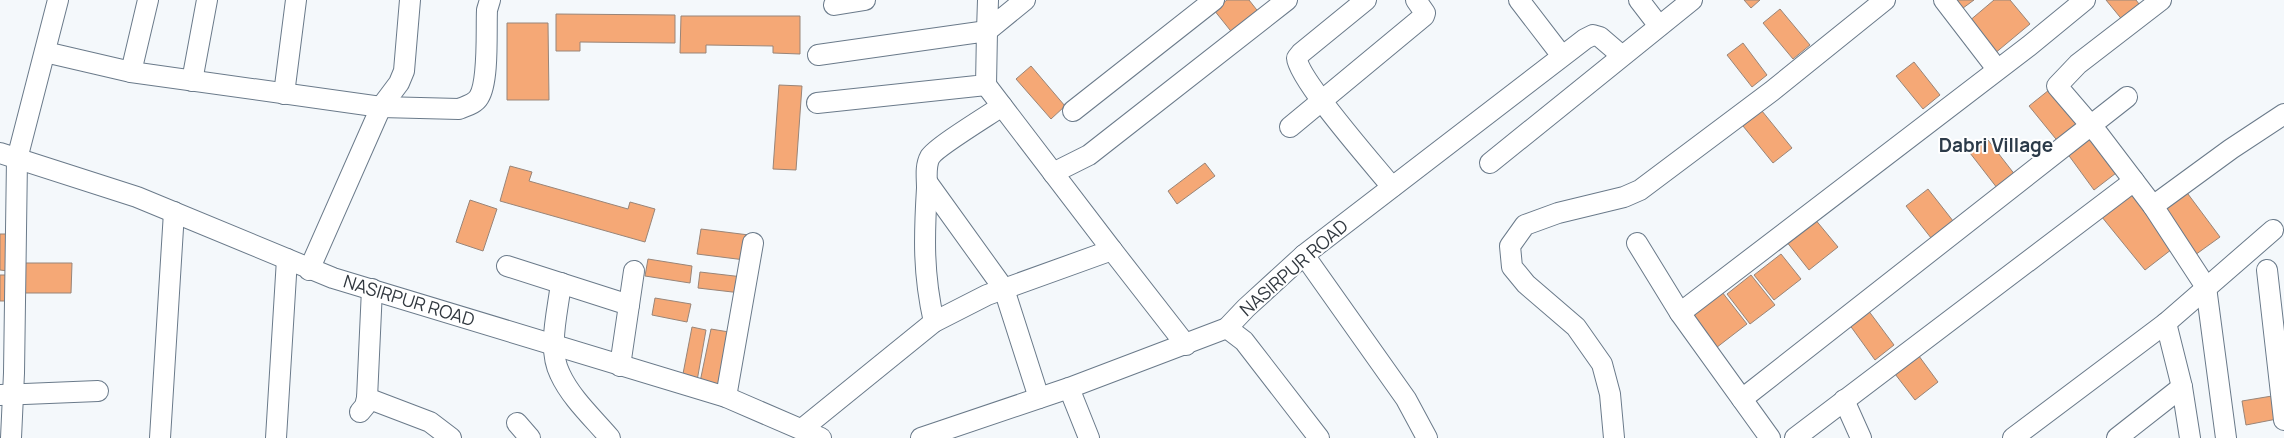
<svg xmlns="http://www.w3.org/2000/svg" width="2284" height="438" font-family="Manrope,sans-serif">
  <rect width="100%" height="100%" fill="#f4f8fb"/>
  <g fill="#f5a876" stroke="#998578">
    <path d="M 1227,0 L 1249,0 L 1260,14 L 1234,35 L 1214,10 Z"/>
    <path d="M 1744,0 L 1760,0 L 1751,8 Z"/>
    <path d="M 1951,0 L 1974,0 L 1959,11 Z"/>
    <path d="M 1994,0 L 2010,0 L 2030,24 L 1994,54 L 1968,22 Z"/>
    <path d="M 2106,0 L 2136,0 L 2142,8 L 2124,22 Z"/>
    <path d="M 1780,9 L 1810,45 L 1793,59 L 1763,23 Z"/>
    <path d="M 556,14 L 675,15 L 675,43 L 580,42 L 580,51 L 556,51 Z"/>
    <path d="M 681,16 L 800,16 L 800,54 L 773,53 L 773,46 L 706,45 L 706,53 L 680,53 Z"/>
    <path d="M 507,23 L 548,23 L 549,100 L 507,100 Z"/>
    <path d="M 1743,43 L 1767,75 L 1752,87 L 1727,55 Z"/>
    <path d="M 1914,62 L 1940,95 L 1923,109 L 1896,76 Z"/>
    <path d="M 1031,66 L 1065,106 L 1051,119 L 1016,79 Z"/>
    <path d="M 779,85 L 802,86 L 796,170 L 773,169 Z"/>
    <path d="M 2054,86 L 2084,124 L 2060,144 L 2029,106 Z"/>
    <path d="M 1762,111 L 1792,148 L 1773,163 L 1743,126 Z"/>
    <path d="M 2093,133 L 2120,170 L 2094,190 L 2067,153 Z"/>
    <path d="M 1988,140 L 2019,180 L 2001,193 L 1970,153 Z"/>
    <path d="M 1205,163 L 1215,176 L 1177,204 L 1168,191 Z"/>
    <path d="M 510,166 L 532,172 L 529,181 L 628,209 L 630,202 L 655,209 L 645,242 L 500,201 Z"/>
    <path d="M 2129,186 L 2176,246 L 2145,270 L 2097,211 Z"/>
    <path d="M 1928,189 L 1957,226 L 1935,243 L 1906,206 Z"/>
    <path d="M 2185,190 L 2220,237 L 2195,255 L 2160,209 Z"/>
    <path d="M 470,200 L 497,209 L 483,251 L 456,242 Z"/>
    <path d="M 1814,218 L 1838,247 L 1809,270 L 1786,241 Z"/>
    <path d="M 701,229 L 749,235 L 745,260 L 697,254 Z"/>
    <path d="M 0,234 L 11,234 L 8,271 L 0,270 Z"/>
    <path d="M 1781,254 L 1801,279 L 1774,300 L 1754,275 Z"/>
    <path d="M 648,259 L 692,266 L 690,283 L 645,276 Z"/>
    <path d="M 20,263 L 72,263 L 71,293 L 20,293 Z"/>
    <path d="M 700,272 L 743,277 L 741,293 L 698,288 Z"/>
    <path d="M 0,275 L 9,275 L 7,301 L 0,301 Z"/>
    <path d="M 1751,275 L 1775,305 L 1750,324 L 1727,294 Z"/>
    <path d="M 1722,292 L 1747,324 L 1712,351 L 1687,319 Z"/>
    <path d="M 655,298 L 691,304 L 687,322 L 652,315 Z"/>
    <path d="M 1868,310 L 1894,345 L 1875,360 L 1849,324 Z"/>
    <path d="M 692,327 L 706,330 L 697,381 L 682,379 Z"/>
    <path d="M 711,329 L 735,333 L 724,387 L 700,382 Z"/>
    <path d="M 1916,352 L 1938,382 L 1915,400 L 1892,370 Z"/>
    <path d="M 2278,395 L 2282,418 L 2246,425 L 2242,401 Z"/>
  </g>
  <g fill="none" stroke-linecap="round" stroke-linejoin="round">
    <defs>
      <g id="minor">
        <path d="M 988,0 L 987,31 L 1025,0"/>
        <path d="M 1366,0 L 1301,53 L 1297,58 C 1298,79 1375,166 1392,187"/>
        <path d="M 1519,0 L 1562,56"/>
        <path d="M 1639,0 L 1659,26"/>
        <path d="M 1944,0 L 1997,69"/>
        <path d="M 2161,0 L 2078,64 L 2057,86 L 2099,135 L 2153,206 L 2206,287 L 2226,438"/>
        <path d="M 834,5 L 865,0"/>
        <path d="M 45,52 L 131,72 L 148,0"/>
        <path d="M 131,72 L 381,107 L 309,270"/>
        <path d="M 192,81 L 207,0"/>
        <path d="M 284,94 L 296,0"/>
        <path d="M 817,103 L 986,85 L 987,31 L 818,55"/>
        <path d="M 381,107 L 459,109 C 466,106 475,104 479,97 C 489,81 486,31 487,10 L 490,0"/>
        <path d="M 381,107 L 399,83 L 404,71 L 410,0"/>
        <path d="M 1073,111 L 1214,0"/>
        <path d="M 1290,127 L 1424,16 L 1425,13 L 1416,0"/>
        <path d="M 0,153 L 137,197 L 333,278 L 726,397 L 821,438"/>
        <path d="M 1490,163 L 1692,0"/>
        <path d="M 1053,173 L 1089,155 L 1287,0"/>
        <path d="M 927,182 L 1004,289 L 1039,398"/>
        <path d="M 2153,206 L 2231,149 L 2284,114"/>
        <path d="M 1637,243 L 1680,313 L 1770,438"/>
        <path d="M 1112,250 L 1186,345"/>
        <path d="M 1304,255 L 1406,399 L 1427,438"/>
        <path d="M 507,266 L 629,305"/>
        <path d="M 2267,270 L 2284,420"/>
        <path d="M 561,283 C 558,311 547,348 560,374 C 571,398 593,418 610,438"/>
        <path d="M 1680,313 L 2029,46 L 2085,0"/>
        <path d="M 934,322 C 923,274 924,237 927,188 C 927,178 925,166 930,157 C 936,147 989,115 1002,106"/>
        <path d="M 2166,323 L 2182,387 L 2190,438"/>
        <path d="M 1227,328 L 1244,341 L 1319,438"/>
        <path d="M 620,366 L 634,271"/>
        <path d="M 1069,388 L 1089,438"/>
        <path d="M 0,395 L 98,391"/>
        <path d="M 726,397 L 753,243"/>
        <path d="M 367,398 L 430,422 L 451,438"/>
        <path d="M 1742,399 L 2127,97"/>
        <path d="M 1844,400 L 1861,438"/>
        <path d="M 360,412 L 365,406 L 367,398 L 372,289"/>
        <path d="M 517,423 L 530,438"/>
        <path d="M 802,429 L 934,322 L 987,295 L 1112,250 L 986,85"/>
        <path d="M 11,438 L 14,373 L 17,159 L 58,0"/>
        <path d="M 160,438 L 174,212"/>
        <path d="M 276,438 L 287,259"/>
        <path d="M 921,438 L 1069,388 L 1227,328 L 1246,308 L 1304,255 L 1585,39 L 1593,35 L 1600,37 L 1621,55"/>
        <path d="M 1614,438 L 1610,394 L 1602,364 L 1576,327 L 1526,284 L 1512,267 L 1510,246 L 1525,225 L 1558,213 L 1624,197 L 1640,190 L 1772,91 L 1885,0"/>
        <path d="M 1795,438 L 2134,181"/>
        <path d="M 2013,438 L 2166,323 L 2273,230"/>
        <path d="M 2117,438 L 2182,387"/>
      </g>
    </defs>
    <use href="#minor" stroke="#6a7a8a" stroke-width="22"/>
    <use href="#minor" stroke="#fff" stroke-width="20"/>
  </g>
  <g text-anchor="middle" stroke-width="4" stroke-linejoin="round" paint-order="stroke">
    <g font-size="18" fill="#31383f" stroke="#fff">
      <text transform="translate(1294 268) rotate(-41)" y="6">NASIRPUR ROAD</text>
      <text transform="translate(409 301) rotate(17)" y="6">NASIRPUR ROAD</text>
    </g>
    <g font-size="19" font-weight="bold" fill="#2c3b49" stroke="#fff">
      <text x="1996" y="152">Dabri Village</text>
    </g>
  </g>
</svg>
